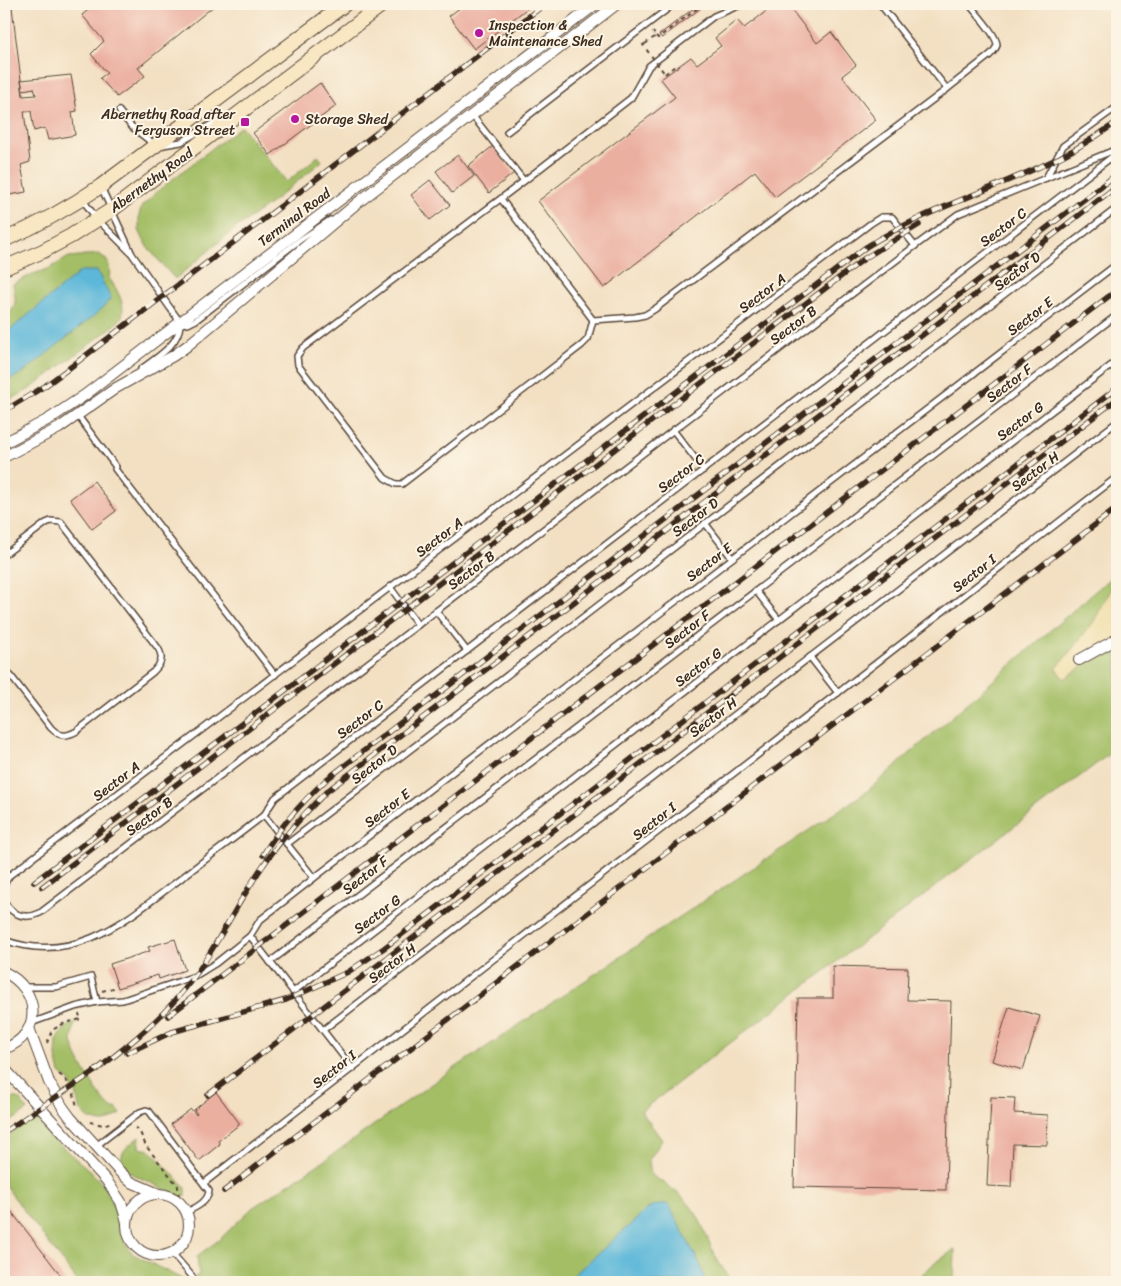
<svg xmlns="http://www.w3.org/2000/svg" width="1121" height="1286" font-family="Sriracha,sans-serif">
  <rect width="100%" height="100%" fill="#fcf5e5"/>
  <filter id="ink" filterUnits="userSpaceOnUse"><feTurbulence type="fractalNoise" baseFrequency=".02" numOctaves="2"/><feDisplacementMap in="SourceGraphic" scale="10" xChannelSelector="R" yChannelSelector="G"/><feConvolveMatrix kernelMatrix="1 2 1 2 8 2 1 2 1" color-interpolation-filters="sRGB"/></filter>
  <filter id="wash" filterUnits="userSpaceOnUse"><feTurbulence type="fractalNoise" baseFrequency=".0096" numOctaves="4" result="noise"/><feDisplacementMap in="SourceGraphic" scale="20" xChannelSelector="R" yChannelSelector="G"/><feGaussianBlur stdDeviation="1.12" result="paint"/><feColorMatrix in="noise" values="0 0 0 0 0 0 0 0 0 0 0 0 0 0 0 0 0 1.4 0 .05"/><feComposite in="paint" operator="in"/></filter>
  <g filter="url(#wash)">
    <rect width="100%" height="100%" fill="#f3e0c3"/>
    <g fill="#a3be65" stroke="#6f7442">
      <path d="M 241,126 L 287,182 L 318,156 L 322,161 L 271,203 L 237,227 L 175,279 L 147,247 L 139,230 L 139,215 L 142,206 L 160,189 Z"/>
      <path d="M 99,254 C 109,260 111,266 109,278 C 116,288 126,303 122,316 C 121,319 117,323 115,325 L 30,389 L 4,403 L 4,318 C 18,307 16,300 13,284 L 33,274 L 48,269 L 69,257 Z"/>
      <path d="M 1117,572 L 1117,579 L 1093,623 L 1056,669 L 1064,679 L 1087,663 L 1117,649 L 1117,748 L 641,1111 L 662,1140 L 649,1160 L 651,1175 C 671,1187 691,1200 701,1223 C 711,1244 716,1267 736,1282 L 508,1282 L 507,1280 L 497,1282 L 78,1282 L 4,1184 L 4,1138 L 35,1117 C 46,1129 57,1142 69,1153 C 83,1165 97,1175 107,1191 C 119,1210 118,1238 133,1254 L 186,1281 L 199,1275 L 197,1256 L 219,1240 L 252,1208 L 325,1160 L 437,1080 L 866,792 Z"/>
      <path d="M 74,1022 L 77,1023 L 74,1026 C 74,1030 72,1036 72,1041 C 74,1056 101,1102 113,1109 L 116,1108 L 121,1114 L 106,1122 L 100,1122 L 89,1119 L 79,1108 L 76,1092 L 71,1087 L 70,1081 L 60,1073 L 56,1057 L 57,1040 L 65,1028 Z"/>
      <path d="M 4,1088 L 11,1100 L 14,1098 L 18,1098 L 28,1110 L 4,1126 Z"/>
      <path d="M 139,1137 L 139,1148 L 150,1150 L 186,1188 L 186,1196 L 184,1198 L 132,1174 C 112,1158 124,1149 139,1137 Z"/>
      <path d="M 955,1249 L 954,1282 L 915,1282 L 931,1266 Z"/>
    </g>
    <path fill="#eeda9e" stroke="#94825e" d="M 1117,579 L 1117,649 L 1087,663 L 1064,679 L 1056,669 L 1093,623 Z"/>
    <g fill="#5bb7d9" stroke="#4b707c">
      <path d="M 81,271 L 97,271 L 111,298 L 101,310 L 24,372 L 4,383 L 4,335 Z"/>
      <path d="M 668,1204 L 701,1266 L 705,1282 L 572,1282 L 575,1274 L 651,1206 Z"/>
    </g>
    <g id="blocks">
      <g fill="#ebafa0">
        <path d="M 96,4 L 214,4 L 215,5 L 138,68 L 145,76 L 117,97 L 100,78 L 107,73 L 91,54 L 104,41 L 82,15 Z"/>
        <path d="M 465,4 L 533,4 L 474,49 L 449,16 Z"/>
        <path d="M 699,4 L 706,4 L 662,38 L 659,35 Z"/>
        <path d="M 776,4 L 787,4 L 817,43 L 831,32 L 856,65 L 842,76 L 876,120 L 775,197 L 755,171 L 604,288 L 538,201 L 675,97 L 661,79 L 691,57 L 697,64 L 721,46 L 715,38 L 737,20 L 744,28 Z"/>
        <path d="M 12,7 L 21,80 L 23,96 L 36,95 L 34,88 L 23,90 L 21,80 L 71,75 L 77,111 L 72,112 L 75,135 L 48,140 L 45,128 L 34,131 L 31,111 L 24,111 L 30,162 L 21,165 L 26,192 L 4,196 L 4,8 Z"/>
        <path d="M 320,83 L 336,106 L 270,155 L 253,133 Z"/>
        <path d="M 493,146 L 514,173 L 489,193 L 468,166 Z"/>
        <path d="M 458,155 L 474,176 L 452,193 L 436,171 Z"/>
        <path d="M 430,180 L 450,205 L 430,220 L 411,195 Z"/>
        <path d="M 94,481 L 116,511 L 92,529 L 70,499 Z"/>
        <path d="M 175,939 L 185,970 L 159,979 L 158,975 L 118,988 L 110,964 L 150,951 L 148,947 Z"/>
        <path d="M 833,966 L 908,968 L 907,1000 L 951,1001 L 946,1190 L 794,1187 L 798,998 L 833,998 Z"/>
        <path d="M 1009,1007 L 1040,1016 L 1023,1070 L 992,1061 Z"/>
        <path d="M 216,1092 L 240,1124 L 218,1141 L 220,1144 L 199,1161 L 171,1124 L 191,1109 L 196,1115 L 197,1114 L 194,1110 Z"/>
        <path d="M 991,1097 L 1015,1098 L 1014,1113 L 1048,1115 L 1047,1145 L 1013,1144 L 1011,1187 L 987,1186 Z"/>
        <path d="M 4,1202 L 66,1282 L 4,1282 Z"/>
      </g>
    </g>
  </g>
  <g filter="url(#ink)">
    <use href="#blocks" fill-opacity="0" stroke="#574537" stroke-width="1"/>
    <g fill="none" stroke-linecap="round" stroke-linejoin="round">
      <defs>
        <g id="lane">
          <path d="M 880,4 L 947,89 L 990,55 C 993,52 996,49 997,45 C 997,35 975,12 969,4"/>
          <path d="M 119,111 L 131,126 L 155,145"/>
          <path d="M 472,115 L 524,181 L 631,98 L 649,66 L 714,16 L 743,4"/>
          <path d="M 507,132 L 674,4"/>
          <path d="M 163,145 L 181,142 L 212,124 L 219,122"/>
          <path d="M 1046,178 L 1063,146 L 1117,107"/>
          <path d="M 524,181 L 303,348 L 297,356 L 298,365 L 385,478 L 396,484 L 402,484 L 582,345 L 588,339 L 593,320"/>
          <path d="M 101,187 L 132,254 L 180,322"/>
          <path d="M 82,199 L 97,219 L 130,252"/>
          <path d="M 501,199 L 593,320 L 635,317 L 645,315 L 655,309 L 947,89"/>
          <path d="M 141,369 C 156,358 181,344 180,322 L 188,324 L 196,320 L 300,240 L 330,220"/>
          <path d="M 78,416 L 116,467 L 115,469 L 275,675"/>
          <path d="M 673,430 L 704,470"/>
          <path d="M 705,523 L 732,558"/>
          <path d="M 4,555 L 46,523 L 51,521 L 61,522 L 158,648 C 164,658 161,664 153,672 L 77,731 C 66,737 60,737 51,728 L 4,667"/>
          <path d="M 390,587 L 418,625"/>
          <path d="M 756,591 L 779,620"/>
          <path d="M 436,611 L 467,651"/>
          <path d="M 810,657 L 838,693"/>
          <path d="M 287,844 L 1117,208"/>
          <path d="M 314,878 L 1117,264"/>
          <path d="M 4,884 L 10,875 L 870,224 L 881,217 L 892,217 L 915,246 L 958,214 L 1117,149"/>
          <path d="M 4,901 C 12,915 25,920 40,913 L 915,246"/>
          <path d="M 250,936 L 353,1069"/>
          <path d="M 4,940 C 76,966 126,920 179,880 C 207,858 236,837 264,815 L 275,798 L 1117,153"/>
          <path d="M 270,962 L 1117,315"/>
          <path d="M 25,987 L 56,987 L 91,977 L 97,1002"/>
          <path d="M 293,992 L 1117,361"/>
          <path d="M 31,1023 L 75,1007 L 97,1002 L 123,1000 L 195,976 L 216,963 L 250,936 L 260,920 L 314,878 L 264,815"/>
          <path d="M 323,1030 L 1117,422"/>
          <path d="M 96,1146 L 140,1112 L 146,1110 L 149,1111 L 209,1191 C 208,1202 196,1208 186,1212"/>
          <path d="M 204,1183 L 1117,477"/>
          <path d="M 172,1253 L 191,1275 L 195,1282"/>
        </g>
        <g id="street">
          <path d="M 4,443 L 49,419 L 85,395 L 596,4"/>
          <path d="M 4,457 L 59,428 L 116,388 L 173,356 L 187,346 L 356,204 L 617,4"/>
          <path d="M 1079,660 L 1117,639"/>
          <path d="M 4,972 C 40,989 44,1034 4,1049"/>
          <path d="M 29,1028 L 49,1082 L 62,1106 L 70,1117 L 119,1171 L 131,1182 L 159,1194"/>
          <path d="M 4,1068 L 107,1181 L 121,1202 L 127,1222"/>
          <circle cx="158" cy="1225" r="31"/>
        </g>
        <g id="secondary">
          <path d="M 4,240 C 38,225 70,207 101,186 L 345,4"/>
          <path d="M 4,268 L 43,251 L 71,236 L 113,209 L 383,4"/>
        </g>
      </defs>
      <use href="#lane" stroke="#574537" stroke-width="8"/>
      <use href="#street" stroke="#574537" stroke-width="12"/>
      <use href="#secondary" stroke="#574537" stroke-width="16"/>
      <g stroke="#574537" stroke-width="2" stroke-dasharray="4 4" stroke-linecap="butt">
        <path d="M 656,36 L 658,38 L 703,4"/>
        <path d="M 645,44 L 656,36 L 653,32"/>
        <path d="M 665,74 L 676,65"/>
        <path d="M 102,991 L 114,988"/>
        <path d="M 47,1043 L 52,1030 L 65,1023 L 81,1019 L 79,1014"/>
        <path d="M 59,1074 C 71,1083 74,1093 77,1107"/>
        <path d="M 90,1122 L 103,1125 L 112,1122"/>
        <path d="M 135,1128 L 139,1130 L 146,1146 L 178,1186 L 179,1202"/>
      </g>
      <use href="#lane" stroke="#fff" stroke-width="5"/>
      <use href="#street" stroke="#fff" stroke-width="10"/>
      <use href="#secondary" stroke="#f9e7c3" stroke-width="14"/>
      <defs>
        <g id="rail">
          <path d="M 4,411 L 45,386 L 72,366 L 545,4"/>
          <path d="M 263,855 C 280,826 302,802 327,779 L 1117,174"/>
          <path d="M 34,882 L 866,247 C 919,213 980,194 1037,168 C 1065,156 1092,140 1117,122"/>
          <path d="M 42,887 L 865,258 L 919,225"/>
          <path d="M 168,1016 L 1117,290"/>
          <path d="M 127,1053 L 172,1032 L 286,1000 L 348,972 L 384,948 L 1117,388"/>
          <path d="M 95,1071 C 132,1043 167,1014 194,977 C 219,942 238,902 262,867 C 281,839 302,816 326,792 L 1117,186"/>
          <path d="M 208,1095 L 1117,399"/>
          <path d="M 4,1132 L 101,1067"/>
          <path d="M 224,1191 L 1117,508"/>
        </g>
      </defs>
      <use href="#rail" stroke="#3b2a1e" stroke-width="5.5"/>
      <use href="#rail" stroke="#fcf5e5" stroke-width="4" stroke-dasharray="11" stroke-linecap="butt"/>
      <path stroke="#574537" stroke-width="2" stroke-dasharray="4 4" stroke-linecap="butt" d="M 645,44 L 643,45 L 665,74"/>
    </g>
  </g>
  <g fill="#b5179e" stroke="#fcf5e5" stroke-width="2">
    <circle cx="479" cy="33" r="5"/>
    <circle cx="295" cy="119" r="5"/>
    <rect x="240" y="117" width="10" height="10" rx="2.5"/>
  </g>
  <g text-anchor="middle" stroke-width="4" stroke-linejoin="round" paint-order="stroke">
    <g font-size="14" fill="#3b2a1e" stroke="#fcf5e5" text-anchor="start">
      <text x="489" y="30">Inspection &amp;<tspan x="489" dy="16">Maintenance Shed</tspan></text>
      <text x="235" y="119" text-anchor="end">Abernethy Road after<tspan x="235" dy="16">Ferguson Street</tspan></text>
      <text x="305" y="124">Storage Shed</text>
    </g>
    <g font-size="14" fill="#3b2a1e" stroke="#fcf5e5">
      <text transform="translate(151 180) rotate(-36)" y="5">Abernethy Road</text>
      <text transform="translate(294 217) rotate(-37)" y="5">Terminal Road</text>
      <text transform="translate(1003 227) rotate(-37)" y="5">Sector C</text>
      <text transform="translate(1017 271) rotate(-37)" y="5">Sector D</text>
      <text transform="translate(762 293) rotate(-37)" y="5">Sector A</text>
      <text transform="translate(1030 316) rotate(-37)" y="5">Sector E</text>
      <text transform="translate(793 325) rotate(-37)" y="5">Sector B</text>
      <text transform="translate(1009 383) rotate(-37)" y="5">Sector F</text>
      <text transform="translate(1020 421) rotate(-37)" y="5">Sector G</text>
      <text transform="translate(1035 471) rotate(-37)" y="5">Sector H</text>
      <text transform="translate(681 473) rotate(-37)" y="5">Sector C</text>
      <text transform="translate(695 517) rotate(-37)" y="5">Sector D</text>
      <text transform="translate(439 537) rotate(-37)" y="5">Sector A</text>
      <text transform="translate(709 562) rotate(-37)" y="5">Sector E</text>
      <text transform="translate(471 570) rotate(-37)" y="5">Sector B</text>
      <text transform="translate(974 573) rotate(-38)" y="5">Sector I</text>
      <text transform="translate(687 629) rotate(-37)" y="5">Sector F</text>
      <text transform="translate(698 667) rotate(-37)" y="5">Sector G</text>
      <text transform="translate(713 717) rotate(-37)" y="5">Sector H</text>
      <text transform="translate(360 719) rotate(-37)" y="5">Sector C</text>
      <text transform="translate(374 764) rotate(-38)" y="5">Sector D</text>
      <text transform="translate(116 781) rotate(-37)" y="5">Sector A</text>
      <text transform="translate(387 808) rotate(-37)" y="5">Sector E</text>
      <text transform="translate(149 816) rotate(-37)" y="5">Sector B</text>
      <text transform="translate(654 821) rotate(-38)" y="5">Sector I</text>
      <text transform="translate(365 875) rotate(-37)" y="5">Sector F</text>
      <text transform="translate(377 914) rotate(-37)" y="5">Sector G</text>
      <text transform="translate(392 963) rotate(-37)" y="5">Sector H</text>
      <text transform="translate(334 1069) rotate(-38)" y="5">Sector I</text>
    </g>
  </g>
  <rect width="1121" height="1286" fill="none" stroke="#fcf5e5" stroke-width="20"/>
</svg>
